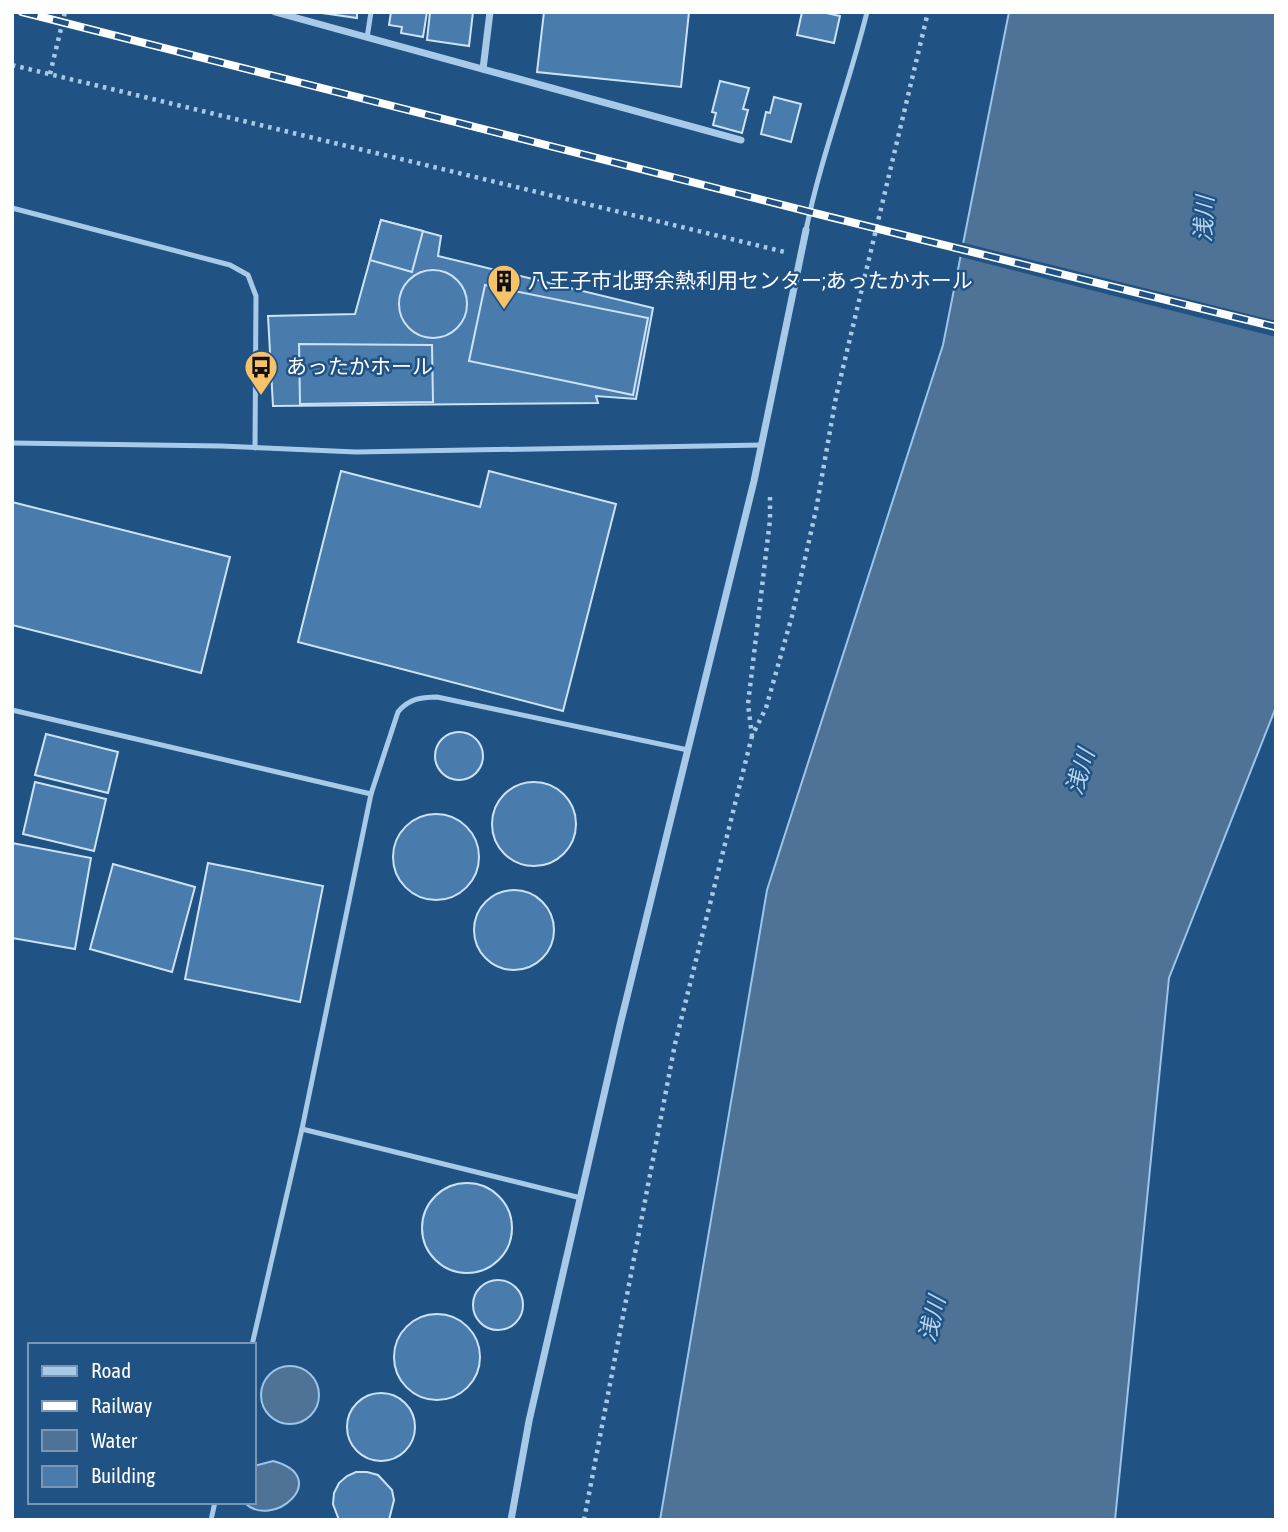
<svg xmlns="http://www.w3.org/2000/svg" width="1288" height="1532" font-family="'Asap Condensed','Noto Sans JP',sans-serif">
  <rect width="100%" height="100%" fill="#205283"/>
  <g fill="#4f7397" stroke="#9bc5ea" stroke-width="2">
    <path d="M 1009,12 L 1276,12 L 1276,707 L 1169,978 L 1115,1520 L 660,1520 L 767,890 L 943,345 Z"/>
    <circle cx="290" cy="1395" r="29"/>
    <path d="M 273,1461 C 334,1477 272,1532 244,1502 L 254,1502 L 254,1466 Z"/>
  </g>
  <path fill="#205283" d="M 960,242 L 1276,321 L 1276,337 L 957,256 Z"/>
  <g fill="#497cac" stroke="#cce2f7" stroke-width="2">
    <path d="M 315,12 L 357,12 L 357,18 Z"/>
    <path d="M 391,12 L 427,12 L 423,37 L 401,33 L 402,27 L 389,25 Z"/>
    <path d="M 430,12 L 473,12 L 469,46 L 427,40 Z"/>
    <path d="M 544,12 L 689,12 L 681,87 L 537,72 Z"/>
    <path d="M 802,12 L 822,12 L 840,16 L 834,43 L 797,35 Z"/>
    <path d="M 720,81 L 749,88 L 743,109 L 748,110 L 742,133 L 713,125 L 716,113 L 712,112 Z"/>
    <path d="M 774,97 L 801,104 L 791,142 L 761,134 L 766,112 L 770,113 Z"/>
    <path d="M 381,220 L 441,236 L 438,256 L 653,308 L 636,399 L 596,396 L 598,403 L 273,406 L 268,316 L 355,314 Z"/>
    <path d="M 381,220 L 423,231 L 412,272 L 370,260 Z"/>
    <circle cx="433" cy="304" r="34"/>
    <path d="M 485,285 L 648,318 L 633,395 L 469,361 Z"/>
    <path d="M 299,344 L 432,345 L 433,402 L 300,404 Z"/>
    <path d="M 341,471 L 480,507 L 489,471 L 616,504 L 563,711 L 298,642 Z"/>
    <path d="M 12,502 L 230,557 L 201,673 L 12,625 Z"/>
    <circle cx="459" cy="756" r="24"/>
    <path d="M 46,734 L 118,752 L 108,793 L 35,775 Z"/>
    <path d="M 35,782 L 106,799 L 94,851 L 23,834 Z"/>
    <circle cx="534" cy="824" r="42"/>
    <circle cx="436" cy="857" r="43"/>
    <path d="M 12,843 L 91,858 L 75,949 L 12,938 Z"/>
    <path d="M 208,863 L 323,886 L 300,1002 L 185,979 Z"/>
    <path d="M 113,864 L 195,887 L 172,972 L 90,949 Z"/>
    <circle cx="514" cy="930" r="40"/>
    <circle cx="467" cy="1228" r="45"/>
    <circle cx="498" cy="1305" r="25"/>
    <circle cx="437" cy="1357" r="43"/>
    <circle cx="381" cy="1427" r="34"/>
    <path d="M 356,1472 L 367,1472 L 378,1475 L 392,1490 L 394,1500 L 389,1520 L 339,1520 L 333,1504 L 334,1493 L 339,1483 L 347,1476 Z"/>
  </g>
  <g fill="none" stroke-linecap="round" stroke-linejoin="round">
    <g stroke="#a8cae9" stroke-width="4.5" stroke-dasharray="3.5 5" stroke-linecap="butt">
      <path d="M 12,65 L 785,252"/>
      <path d="M 50,74 L 65,12"/>
      <path d="M 770,497 L 770,520 L 748,704 L 752,736 L 766,708 L 792,616 L 816,510 L 836,397 L 928,12"/>
      <path d="M 584,1520 L 675,1044 L 752,736"/>
    </g>
    <g stroke="#a8cae9" stroke-width="5">
      <path d="M 367,38 L 371,12"/>
      <path d="M 12,208 L 230,265 L 248,275 L 256,296 L 255,448"/>
      <path d="M 806,230 C 821,156 849,85 867,12"/>
      <path d="M 12,443 L 221,446 L 356,452 L 762,445"/>
      <path d="M 12,710 L 371,794"/>
      <path d="M 302,1129 L 581,1198"/>
      <path d="M 252,1345 L 302,1129 L 371,794 L 398,712 C 408,699 421,697 437,697 L 688,750"/>
      <path d="M 211,1520 L 215,1502"/>
    </g>
    <g stroke="#a8cae9" stroke-width="7">
      <path d="M 275,12 L 741,140"/>
      <path d="M 483,69 L 490,12"/>
      <path d="M 511,1520 L 529,1421 L 620,1025 L 754,481 L 806,230"/>
    </g>
    <defs>
      <path id="rail" d="M 22,12 L 818,214 L 1276,327"/>
    </defs>
    <use href="#rail" stroke="#fff" stroke-width="8"/>
    <use href="#rail" stroke="#205283" stroke-width="5" stroke-dasharray="16" stroke-linecap="butt"/>
  </g>
  <defs>
    <symbol id="building-pin" viewBox="-11 -11 22 30"><path d="M0 17L-7.5 6A9.5 9.5 0 1 1 7.5 6Z" fill="#f6c368" stroke="#205283"/><path d="M-4-6H4V6H1V3H-1V6H-4ZM-2.5-4.3h1.7v1.8h-1.7ZM.8-4.3h1.7v1.8H.8ZM-2.5-1h1.7V.8h-1.7ZM.8-1h1.7V.8H.8Z" fill="#111"/></symbol>
    <symbol id="bus-pin" viewBox="-11 -11 22 30"><path d="M0 17L-7.5 6A9.5 9.5 0 1 1 7.5 6Z" fill="#f6c368" stroke="#205283"/><path d="M-5-6H5V4H4V6H2V4H-2V6H-4V4H-5ZM-3.5-4V0h7V-4ZM-3.5 1.2v1.5H-2V1.2ZM2 1.2v1.5H3.5V1.2Z" fill="#111"/></symbol>
  </defs>
  <g fill-rule="evenodd">
    <use href="#building-pin" x="485" y="262" width="38" height="52"/>
    <use href="#bus-pin" x="242" y="348" width="38" height="52"/>
  </g>
  <g text-anchor="middle" stroke-width="5" stroke-linejoin="round" paint-order="stroke">
    <g font-size="21" fill="#fff" stroke="#205283" text-anchor="start">
      <text x="528" y="288">八王子市北野余熱利用センター;あったかホール</text>
      <text x="286" y="374">あったかホール</text>
    </g>
    <g font-size="23" font-style="italic" fill="#b3d3f0" stroke="#205283">
      <text transform="translate(1204 219) rotate(-87)" y="8">浅川</text>
      <text transform="translate(1080 772) rotate(-73)" y="8">浅川</text>
      <text transform="translate(932 1319) rotate(-76)" y="8">浅川</text>
    </g>
  </g>
  <rect width="1288" height="1532" fill="none" stroke="#ffffff" stroke-width="28"/>
  <rect x="28" y="1343" width="228" height="161" fill="#205283" stroke="#7997b5" stroke-width="2"/>
  <rect x="42" y="1366" width="35" height="10" fill="#a8cae9" stroke="#7997b5" stroke-width="2"/>
  <text x="91" y="1378" font-size="21" fill="#ffffff">Road</text>
  <rect x="42" y="1401" width="35" height="10" fill="#ffffff" stroke="#7997b5" stroke-width="2"/>
  <text x="91" y="1413" font-size="21" fill="#ffffff">Railway</text>
  <rect x="42" y="1430" width="35" height="21" fill="#4f7397" stroke="#7997b5" stroke-width="2"/>
  <text x="91" y="1448" font-size="21" fill="#ffffff">Water</text>
  <rect x="42" y="1466" width="35" height="21" fill="#497cac" stroke="#7997b5" stroke-width="2"/>
  <text x="91" y="1483" font-size="21" fill="#ffffff">Building</text>
</svg>
